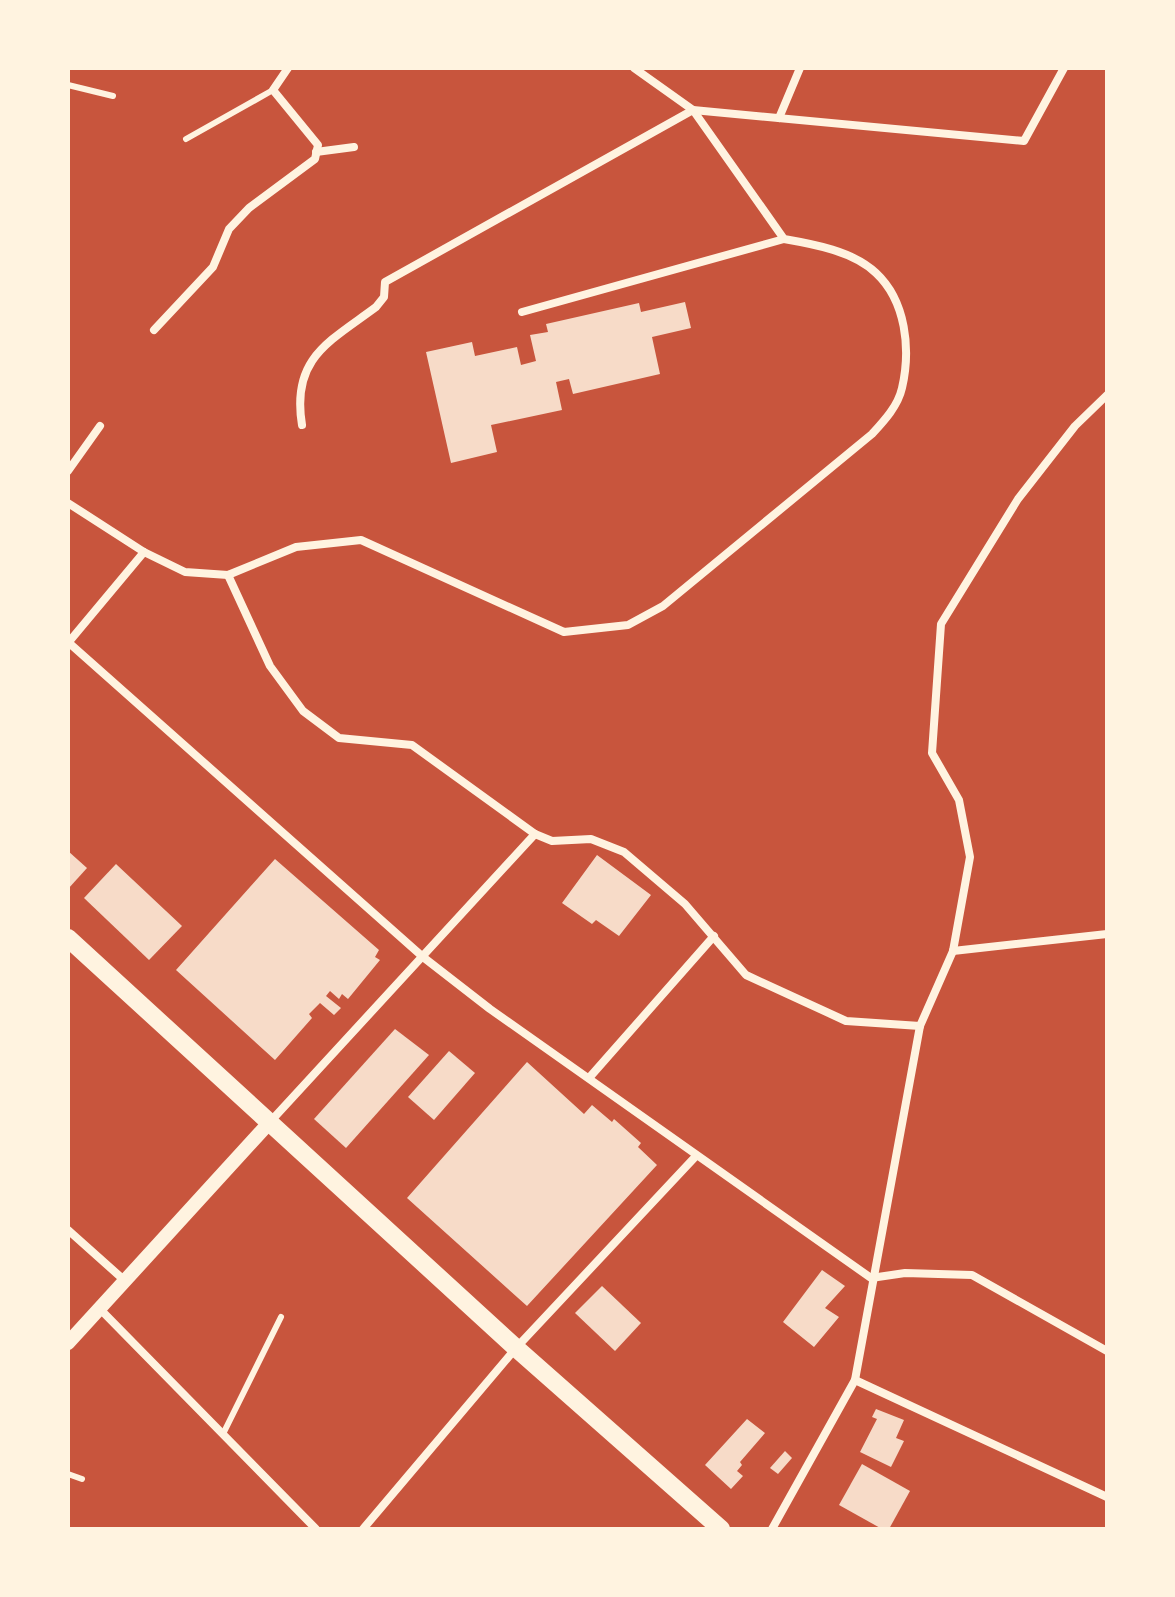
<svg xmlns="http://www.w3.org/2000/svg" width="1175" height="1597" font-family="'Roboto Condensed',sans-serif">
  <rect width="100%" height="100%" fill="#c8553d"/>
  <g fill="#f7dbc8">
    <path d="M 685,302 L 691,328 L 652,337 L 660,374 L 573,394 L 569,379 L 556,382 L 562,410 L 491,425 L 497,452 L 451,463 L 426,352 L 472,342 L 475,356 L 517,347 L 521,365 L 536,361 L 530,335 L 548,332 L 546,324 L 639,303 L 641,312 Z"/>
    <path d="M 68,851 L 87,868 L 68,889 Z"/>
    <path d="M 597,855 L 651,895 L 619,936 L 596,920 L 592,924 L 562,903 Z"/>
    <path d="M 275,859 L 379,950 L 375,957 L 380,960 L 348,999 L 342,994 L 339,999 L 330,991 L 326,996 L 341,1008 L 334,1015 L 320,1003 L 309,1014 L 312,1018 L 275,1060 L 176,970 Z"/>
    <path d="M 116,864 L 182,926 L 149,960 L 84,898 Z"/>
    <path d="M 395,1029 L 429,1055 L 346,1148 L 314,1119 Z"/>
    <path d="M 449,1051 L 475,1073 L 434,1120 L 408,1097 Z"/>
    <path d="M 527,1062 L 584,1114 L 592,1105 L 612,1122 L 614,1119 L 641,1143 L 638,1147 L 657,1165 L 527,1306 L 407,1198 Z"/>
    <path d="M 822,1270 L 845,1286 L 825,1308 L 839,1317 L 814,1347 L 783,1322 Z"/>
    <path d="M 602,1286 L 641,1323 L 615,1351 L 575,1313 Z"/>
    <path d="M 876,1409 L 904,1420 L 896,1438 L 904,1441 L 891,1467 L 860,1452 L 877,1419 L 872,1417 Z"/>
    <path d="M 747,1419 L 765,1433 L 740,1462 L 742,1465 L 737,1471 L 743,1476 L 731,1489 L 705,1465 Z"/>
    <path d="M 785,1451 L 792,1458 L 778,1474 L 770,1468 Z"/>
    <path d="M 862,1464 L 910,1491 L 889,1529 L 882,1529 L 839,1505 Z"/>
  </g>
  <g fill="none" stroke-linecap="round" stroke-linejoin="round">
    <g stroke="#fff3e0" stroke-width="6">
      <path d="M 68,85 L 113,96"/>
      <path d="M 186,139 L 273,90"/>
      <path d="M 223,1434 L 281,1317"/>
      <path d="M 68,1474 L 82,1479"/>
    </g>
    <g stroke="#fff3e0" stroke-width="8">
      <path d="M 779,118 L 800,68"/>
      <path d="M 316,152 L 354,147"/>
      <path d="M 522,312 L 784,239"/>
      <path d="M 154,330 L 213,267 L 229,229 L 249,208 L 315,159 L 318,145 L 273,90 L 288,68"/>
      <path d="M 302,425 C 291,358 329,342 376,307 L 384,297 L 385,282 L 693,110 L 1024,141 L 1064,68"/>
      <path d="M 68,471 L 100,426"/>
      <path d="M 68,503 L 144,552 L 185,572 L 228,575 L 296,547 L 361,540 L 564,632 L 628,625 L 663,606 L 872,434 C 884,421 898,406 902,388 C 911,349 906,301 876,273 C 853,251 813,244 784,239 L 693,110 L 634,68"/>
      <path d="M 228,575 L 270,666 L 303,711 L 339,738 L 412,745 L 535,834 L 552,841 L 591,839 L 624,852 L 685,904 L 746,975 L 846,1021 L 920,1026"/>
      <path d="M 68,642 L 423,957 L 490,1009 L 871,1278 L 905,1273 L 972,1275 L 1107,1351"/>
      <path d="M 68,643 L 144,552"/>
      <path d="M 953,951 L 1107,934"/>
      <path d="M 589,1078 L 714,936"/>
      <path d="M 270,1122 L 535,834"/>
      <path d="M 68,1230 L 124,1280"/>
      <path d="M 99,1308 L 316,1529"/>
      <path d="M 855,1380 L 1107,1497"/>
      <path d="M 363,1529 L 516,1348 L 696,1156"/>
      <path d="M 772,1529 L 855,1380 L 920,1026 L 953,951 L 970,857 L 959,800 L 932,753 L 941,624 L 1018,499 L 1075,426 L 1107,395"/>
    </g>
    <path stroke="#fff3e0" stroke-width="14" d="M 68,1343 L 269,1123"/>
    <path stroke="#fff3e0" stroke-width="18" d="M 68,938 L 516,1348 L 721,1529"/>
  </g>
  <rect width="1175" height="1597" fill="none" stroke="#fff3e0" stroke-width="140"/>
</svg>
